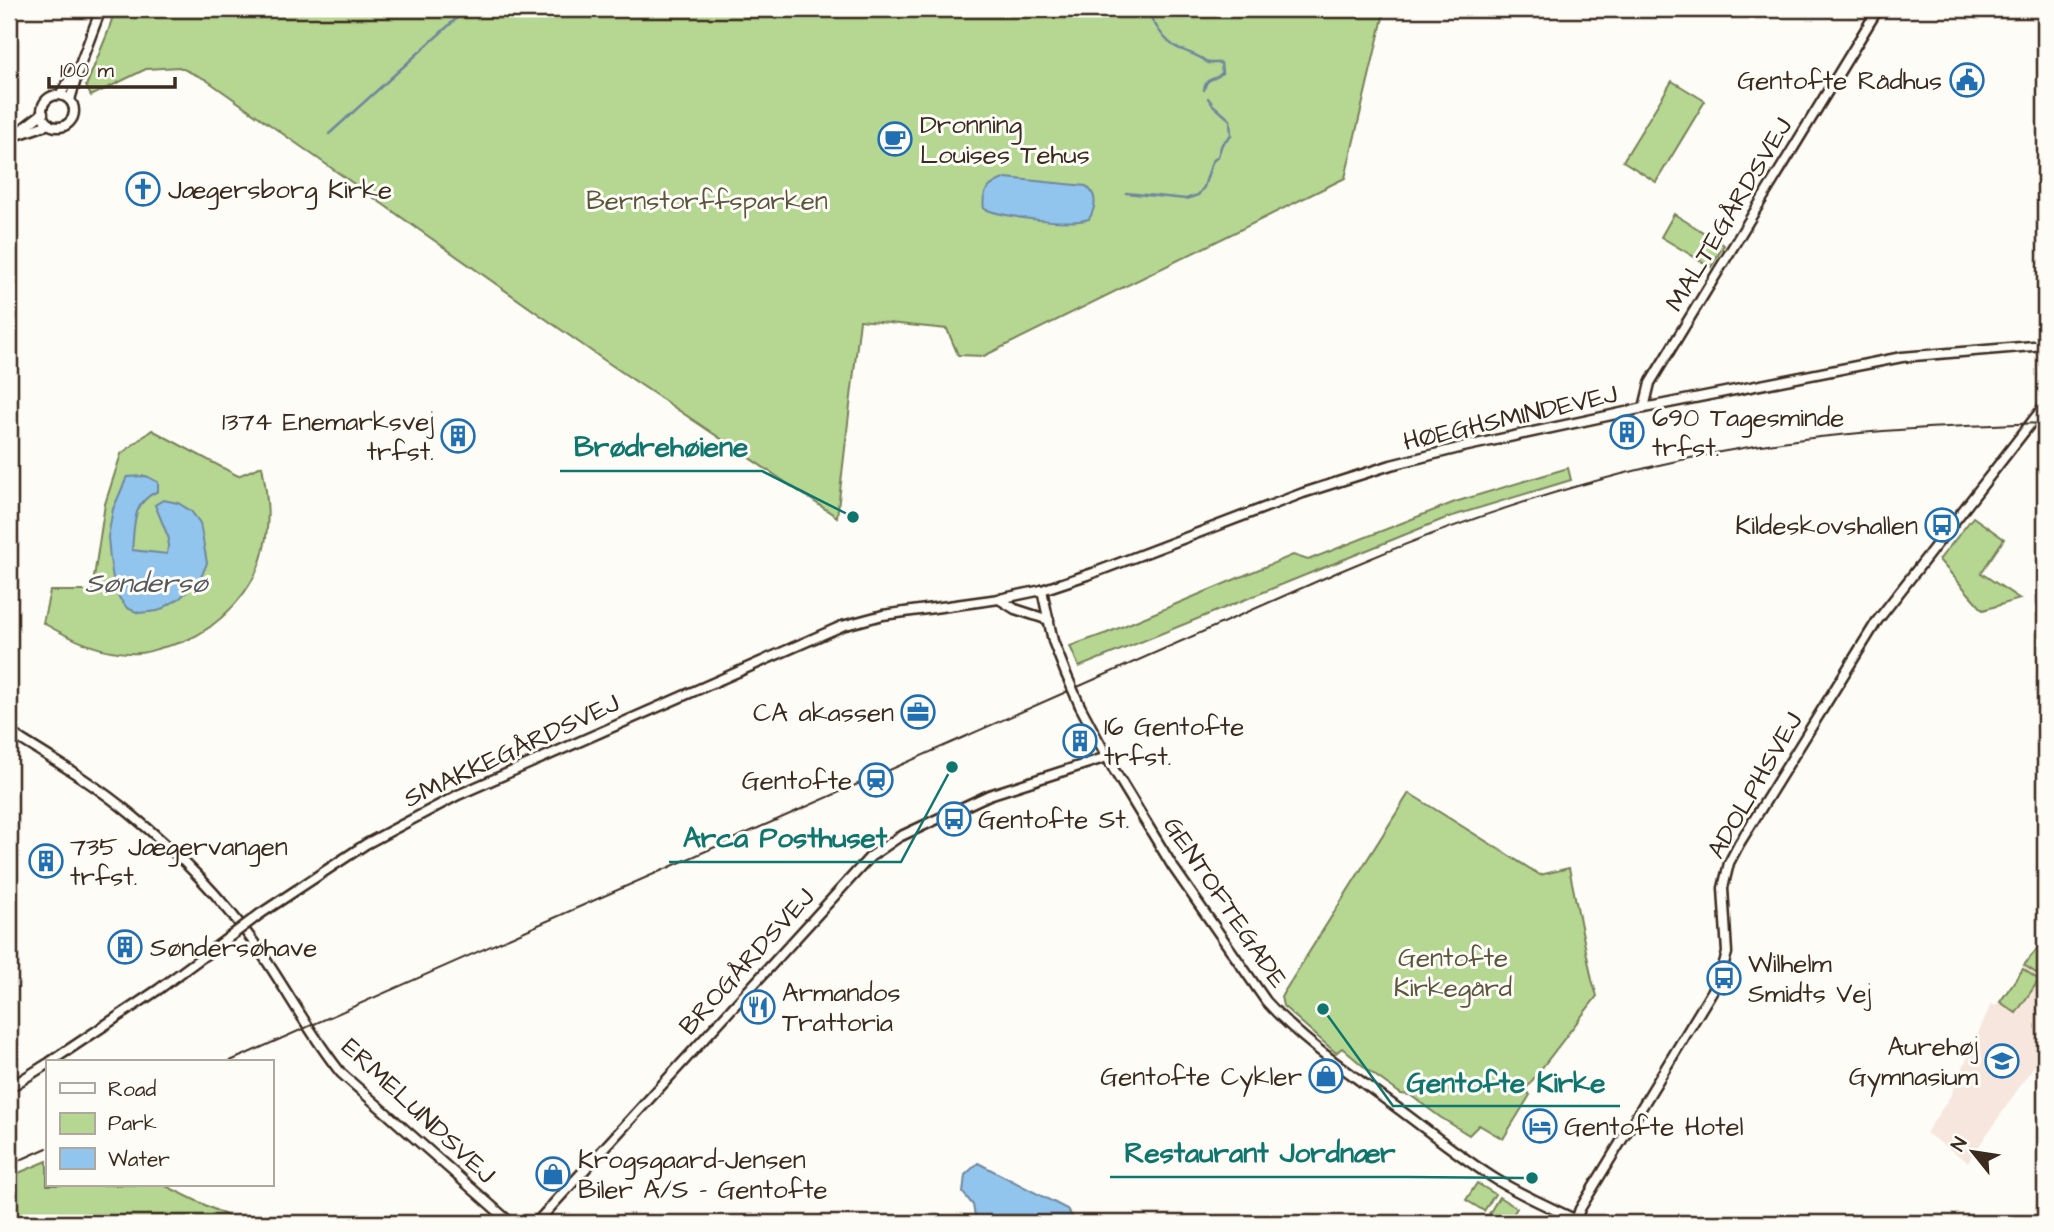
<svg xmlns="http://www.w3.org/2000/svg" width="2054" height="1232" font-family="'Architects Daughter',sans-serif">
  <rect width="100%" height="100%" fill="#fdfcf7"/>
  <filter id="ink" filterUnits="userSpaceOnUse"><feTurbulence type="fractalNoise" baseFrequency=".0143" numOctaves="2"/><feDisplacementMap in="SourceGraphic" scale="14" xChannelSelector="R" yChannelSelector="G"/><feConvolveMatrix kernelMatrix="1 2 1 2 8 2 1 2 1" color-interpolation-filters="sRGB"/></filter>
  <g filter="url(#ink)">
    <path fill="#f7e6dd" d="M 2024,965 L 2045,979 L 2045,1050 L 1968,1162 L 1926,1133 L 1951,1095 L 1991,1004 L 1996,1006 Z"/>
    <g fill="#b5d792" stroke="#788058" stroke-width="2">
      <path d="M 115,9 L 1385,9 L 1345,178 L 984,356 L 958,355 L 947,329 L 860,320 L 837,517 L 604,360 L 205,79 L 179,67 L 146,69 L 91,96 L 86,86 L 108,32 Z"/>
      <path d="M 1672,81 L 1705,101 L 1656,182 L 1623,161 Z"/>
      <path d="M 1674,214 L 1724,245 L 1711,267 L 1661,237 Z"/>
      <path d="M 152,430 L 238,476 L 262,466 C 268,498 271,524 262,556 C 253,591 219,627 185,641 C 177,644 168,646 160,648 C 153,650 146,653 139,653 C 104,655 73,640 43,623 L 50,591 L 92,591 L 105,504 L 121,454 Z"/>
      <path d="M 1568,468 L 1571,480 L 1446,518 L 1079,667 L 1070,646 L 1107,633 L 1293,555 L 1308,560 L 1455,502 Z"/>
      <path d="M 1973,517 L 2004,539 L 1981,573 L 2020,599 L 1983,610 L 1939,560 Z"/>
      <path d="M 1409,793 L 1540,875 L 1569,868 L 1592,980 L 1597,996 L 1525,1090 L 1530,1095 L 1503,1139 L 1479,1125 L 1469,1135 L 1440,1117 L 1410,1095 L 1401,1094 L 1369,1071 L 1342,1048 L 1336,1053 L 1283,1006 L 1281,997 Z"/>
      <path d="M 2045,939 L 2045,979 L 2024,965 Z"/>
      <path d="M 2023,969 L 2039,980 L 2016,1013 L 2000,1002 Z"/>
      <path d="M 47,1161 L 47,1185 L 164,1185 L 242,1223 L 9,1223 L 9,1177 Z"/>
      <path d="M 1477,1183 L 1495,1194 L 1484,1211 L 1466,1200 Z"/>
      <path d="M 1499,1197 L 1517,1208 L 1508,1223 L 1489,1214 Z"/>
    </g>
    <g fill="#91c5ee" stroke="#6f879b" stroke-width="2">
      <path d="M 1006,178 L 1086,186 C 1098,195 1096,207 1089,219 C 1068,226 1005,217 984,209 C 981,190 990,184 1006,178 Z"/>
      <path d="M 146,476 L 158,482 L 158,491 C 131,503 135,524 132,550 L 167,554 L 169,539 L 155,505 L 163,500 L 178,503 L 191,511 L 200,523 L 207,563 L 200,580 L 180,598 L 158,611 L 139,613 L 127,608 L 115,592 L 110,559 L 108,537 L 113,509 L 127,477 Z"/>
      <path d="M 978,1163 L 1067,1209 L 1073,1218 L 1072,1223 L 987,1223 L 975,1216 L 973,1205 L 963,1193 L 965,1175 Z"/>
    </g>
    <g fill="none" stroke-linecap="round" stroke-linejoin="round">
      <g stroke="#6f879b" stroke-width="2.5">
        <path d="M 1147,9 C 1152,21 1165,43 1178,48 C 1188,53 1200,55 1208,63 L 1221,63 L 1222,73 C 1214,82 1207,75 1204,90"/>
        <path d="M 329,134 L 467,9"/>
        <path d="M 1126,193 L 1186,199 L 1198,195 L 1204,187 L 1212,162 L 1218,156 L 1222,144 L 1231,135 L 1230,120 L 1213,105 L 1208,98"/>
      </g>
      <defs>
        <g id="minor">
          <path d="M 60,95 L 77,68"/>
          <circle cx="58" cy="111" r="16"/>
          <path d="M 70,100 L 81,62 L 101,9"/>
          <path d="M 20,134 L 49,124"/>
          <path d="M 9,139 L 43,113"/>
          <path d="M 1644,408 L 1650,383 L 1878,9"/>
          <path d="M 1042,590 L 1053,641 L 1066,674"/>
          <path d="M 999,599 L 1015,609 L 1049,620"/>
          <path d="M 1080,706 L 1114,770 L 1173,867 L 1266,1001 C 1301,1040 1343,1068 1385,1099 C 1423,1126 1458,1156 1497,1180 C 1525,1197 1554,1209 1583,1223"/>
          <path d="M 9,732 C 51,758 95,784 133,816 C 178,853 221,897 255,944 C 285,986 308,1032 341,1073 L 511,1223"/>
          <path d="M 260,914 L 366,844 L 458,795 L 842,626 L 883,615 L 999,599 L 1042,590 L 1093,573 L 1303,493 L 1391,465 L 1463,447 L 1644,408 L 1902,357 L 2045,345"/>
          <path d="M 50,1062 L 159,989 L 224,941"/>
          <path d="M 9,1088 L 47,1064"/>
          <path d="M 1576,1220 L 1580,1209 L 1719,980 L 1727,953 L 1723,888 L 1729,863 L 1739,844 L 1877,621 L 2045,405"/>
          <path d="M 536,1223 L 870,857 L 899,837 L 989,795 L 1107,757"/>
          <path d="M 2019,1223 L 2045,1221"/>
        </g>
      </defs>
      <use href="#minor" stroke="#3b2a1e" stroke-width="13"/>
      <use href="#minor" stroke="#fdfcf7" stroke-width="8"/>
      <g stroke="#3b2a1e" stroke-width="2">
        <path d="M 228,1062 L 1338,572 C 1485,509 1637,461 1796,440 C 1879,429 1962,426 2045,423"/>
        <path d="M 9,1165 L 47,1148"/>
      </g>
      <defs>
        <g id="minor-bridge">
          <path d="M 1066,674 L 1080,706"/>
          <path d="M 224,941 L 260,914"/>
        </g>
      </defs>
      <use href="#minor-bridge" stroke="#3b2a1e" stroke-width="13" stroke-linecap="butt"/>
      <use href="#minor-bridge" stroke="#fdfcf7" stroke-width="8"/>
    </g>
  </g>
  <defs>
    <symbol id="civic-ring" viewBox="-11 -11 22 22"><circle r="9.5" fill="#fdfcf7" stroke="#1f6fb2" stroke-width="1.5"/><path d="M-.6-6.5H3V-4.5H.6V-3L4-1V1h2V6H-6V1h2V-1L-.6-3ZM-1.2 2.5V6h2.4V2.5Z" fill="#1f6fb2"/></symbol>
    <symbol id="cafe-ring" viewBox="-11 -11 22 22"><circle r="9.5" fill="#fdfcf7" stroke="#1f6fb2" stroke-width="1.5"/><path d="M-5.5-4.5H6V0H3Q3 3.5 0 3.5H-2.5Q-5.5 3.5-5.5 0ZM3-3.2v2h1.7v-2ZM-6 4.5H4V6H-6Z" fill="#1f6fb2"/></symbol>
    <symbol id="church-ring" viewBox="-11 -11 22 22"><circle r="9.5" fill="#fdfcf7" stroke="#1f6fb2" stroke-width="1.5"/><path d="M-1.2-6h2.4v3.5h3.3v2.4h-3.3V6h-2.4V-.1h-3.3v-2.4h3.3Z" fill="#1f6fb2"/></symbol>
    <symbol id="building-ring" viewBox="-11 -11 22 22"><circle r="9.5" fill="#fdfcf7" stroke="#1f6fb2" stroke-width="1.5"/><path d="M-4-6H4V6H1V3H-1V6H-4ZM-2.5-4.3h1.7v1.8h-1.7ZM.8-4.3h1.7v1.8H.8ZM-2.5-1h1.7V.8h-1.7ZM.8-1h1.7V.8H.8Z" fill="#1f6fb2"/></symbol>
    <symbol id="bus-ring" viewBox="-11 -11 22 22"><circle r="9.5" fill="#fdfcf7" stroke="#1f6fb2" stroke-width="1.5"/><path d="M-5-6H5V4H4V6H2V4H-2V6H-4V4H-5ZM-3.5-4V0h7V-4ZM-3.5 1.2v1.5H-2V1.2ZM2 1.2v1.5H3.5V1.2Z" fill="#1f6fb2"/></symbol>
    <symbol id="office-ring" viewBox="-11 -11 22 22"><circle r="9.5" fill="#fdfcf7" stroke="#1f6fb2" stroke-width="1.5"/><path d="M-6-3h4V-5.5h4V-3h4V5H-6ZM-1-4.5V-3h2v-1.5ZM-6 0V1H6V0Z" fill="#1f6fb2"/></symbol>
    <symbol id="station-ring" viewBox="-11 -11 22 22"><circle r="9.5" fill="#fdfcf7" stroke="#1f6fb2" stroke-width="1.5"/><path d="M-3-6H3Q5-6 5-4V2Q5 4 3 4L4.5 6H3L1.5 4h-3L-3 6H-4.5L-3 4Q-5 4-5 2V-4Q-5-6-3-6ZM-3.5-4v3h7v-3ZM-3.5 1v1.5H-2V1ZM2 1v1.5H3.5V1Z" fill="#1f6fb2"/></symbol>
    <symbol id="restaurant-ring" viewBox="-11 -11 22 22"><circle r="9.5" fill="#fdfcf7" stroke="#1f6fb2" stroke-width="1.5"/><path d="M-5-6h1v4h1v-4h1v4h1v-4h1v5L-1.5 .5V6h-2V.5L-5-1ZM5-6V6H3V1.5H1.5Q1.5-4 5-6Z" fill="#1f6fb2"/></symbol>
    <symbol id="school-ring" viewBox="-11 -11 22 22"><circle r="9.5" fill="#fdfcf7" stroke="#1f6fb2" stroke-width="1.5"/><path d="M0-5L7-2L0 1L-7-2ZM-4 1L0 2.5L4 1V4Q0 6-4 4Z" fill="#1f6fb2"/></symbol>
    <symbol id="shop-ring" viewBox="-11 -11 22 22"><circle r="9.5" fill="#fdfcf7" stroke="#1f6fb2" stroke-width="1.5"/><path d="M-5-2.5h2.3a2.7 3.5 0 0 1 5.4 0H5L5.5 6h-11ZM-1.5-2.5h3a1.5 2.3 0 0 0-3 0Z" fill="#1f6fb2"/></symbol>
    <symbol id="hotel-ring" viewBox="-11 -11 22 22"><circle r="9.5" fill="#fdfcf7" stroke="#1f6fb2" stroke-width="1.5"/><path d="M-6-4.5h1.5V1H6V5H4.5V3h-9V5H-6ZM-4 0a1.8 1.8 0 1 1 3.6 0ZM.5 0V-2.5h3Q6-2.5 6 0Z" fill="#1f6fb2"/></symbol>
  </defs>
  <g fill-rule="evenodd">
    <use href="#civic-ring" x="1948" y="61" width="38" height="38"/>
    <use href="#cafe-ring" x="876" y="120" width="38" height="38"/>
    <use href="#church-ring" x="124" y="170" width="38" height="38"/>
    <use href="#building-ring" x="1608" y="413" width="38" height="38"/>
    <use href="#building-ring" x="439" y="417" width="38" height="38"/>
    <use href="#bus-ring" x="1923" y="506" width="38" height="38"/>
    <use href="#office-ring" x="899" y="693" width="38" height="38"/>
    <use href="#building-ring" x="1061" y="722" width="38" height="38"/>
    <use href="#station-ring" x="857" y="761" width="38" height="38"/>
    <use href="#bus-ring" x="935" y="800" width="38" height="38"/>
    <use href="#building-ring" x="27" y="842" width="38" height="38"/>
    <use href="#building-ring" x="106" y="928" width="38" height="38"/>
    <use href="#bus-ring" x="1705" y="959" width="38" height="38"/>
    <use href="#restaurant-ring" x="739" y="988" width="38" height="38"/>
    <use href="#school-ring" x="1983" y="1042" width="38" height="38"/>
    <use href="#shop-ring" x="1307" y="1057" width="38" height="38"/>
    <use href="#hotel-ring" x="1521" y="1107" width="38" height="38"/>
    <use href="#shop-ring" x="534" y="1155" width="38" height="38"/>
  </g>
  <g text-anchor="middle" stroke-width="6" stroke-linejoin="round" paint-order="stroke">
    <g font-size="26" fill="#3b2a1e" stroke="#fdfcf7" text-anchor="start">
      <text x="1942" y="89" text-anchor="end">Gentofte Rådhus</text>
      <text x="920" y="133">Dronning<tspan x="920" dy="30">Louises Tehus</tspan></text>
      <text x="168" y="198">Jægersborg Kirke</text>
      <text x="1652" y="426">690 Tagesminde<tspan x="1652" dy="30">trfst.</tspan></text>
      <text x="434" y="430" text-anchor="end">1374 Enemarksvej<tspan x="434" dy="30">trfst.</tspan></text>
      <text x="1918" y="534" text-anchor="end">Kildeskovshallen</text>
      <text x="894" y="721" text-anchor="end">CA akassen</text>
      <text x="1104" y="735">16 Gentofte<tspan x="1104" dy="30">trfst.</tspan></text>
      <text x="852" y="789" text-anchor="end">Gentofte</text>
      <text x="978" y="828">Gentofte St.</text>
      <text x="70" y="855">735 Jægervangen<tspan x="70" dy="30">trfst.</tspan></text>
      <text x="150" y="956">Søndersøhave</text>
      <text x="1748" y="972">Wilhelm<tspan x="1748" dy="30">Smidts Vej</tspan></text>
      <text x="782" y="1001">Armandos<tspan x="782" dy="30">Trattoria</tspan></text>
      <text x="1978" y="1055" text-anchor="end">Aurehøj<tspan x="1978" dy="30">Gymnasium</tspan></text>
      <text x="1302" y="1085" text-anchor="end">Gentofte Cykler</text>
      <text x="1564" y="1135">Gentofte Hotel</text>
      <text x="578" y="1168">Krogsgaard-Jensen<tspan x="578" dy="30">Biler A/S - Gentofte</tspan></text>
    </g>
    <g font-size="26" fill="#5a553b" stroke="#fdfcf7">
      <text x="707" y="209">Bernstorffsparken</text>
      <text x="1453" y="966">Gentofte<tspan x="1453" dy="30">Kirkegård</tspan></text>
    </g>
    <g font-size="26" fill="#3b2a1e" stroke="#fdfcf7">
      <text transform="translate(1728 214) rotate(-59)" y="9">MALTEGÅRDSVEJ</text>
      <text transform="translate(1510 417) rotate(-13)" y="9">HØEGHSMINDEVEJ</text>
      <text transform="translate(511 750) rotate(-25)" y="9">SMAKKEGÅRDSVEJ</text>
      <text transform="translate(1754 785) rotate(-60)" y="9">ADOLPHSVEJ</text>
      <text transform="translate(1226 902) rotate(56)" y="9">GENTOFTEGADE</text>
      <text transform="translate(746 961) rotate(-48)" y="9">BROGÅRDSVEJ</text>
      <text transform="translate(419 1110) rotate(43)" y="9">ERMELUNDSVEJ</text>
    </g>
    <g font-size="28" font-style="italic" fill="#55585c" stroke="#fdfcf7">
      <text x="146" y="592">Søndersø</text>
    </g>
  </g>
  <path fill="none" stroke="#0f766e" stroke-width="2.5" d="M853 517L762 471H560M952 767L901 862H669M1323 1009L1393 1106H1620M1532 1178L1409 1177H1110"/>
  <g fill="#0f766e" stroke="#fdfcf7" stroke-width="2.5">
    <circle cx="853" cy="517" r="7"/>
    <circle cx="952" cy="767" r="7"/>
    <circle cx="1323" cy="1009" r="7"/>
    <circle cx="1532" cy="1178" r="7"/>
  </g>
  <g font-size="28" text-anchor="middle" font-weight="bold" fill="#0f766e" stroke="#fdfcf7" stroke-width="6" stroke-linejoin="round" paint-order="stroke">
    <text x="661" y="456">Brødrehøiene</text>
    <text x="785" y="847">Arca Posthuset</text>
    <text x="1506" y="1092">Gentofte Kirke</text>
    <text x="1260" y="1162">Restaurant Jordnær</text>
  </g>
  <rect width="2054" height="1232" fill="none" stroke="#fdfcf7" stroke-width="35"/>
  <rect x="18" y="18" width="2019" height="1197" fill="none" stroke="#3b2a1e" stroke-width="2.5" filter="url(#ink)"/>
  <rect x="46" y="1060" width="228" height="126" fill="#fdfcf7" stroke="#afa8a0" stroke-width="2"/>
  <rect x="60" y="1083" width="35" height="10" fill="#fdfcf7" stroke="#afa8a0" stroke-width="2"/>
  <text x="108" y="1096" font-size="21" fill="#3b2a1e">Road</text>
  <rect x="60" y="1113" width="35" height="21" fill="#b5d792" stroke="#afa8a0" stroke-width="2"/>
  <text x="108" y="1130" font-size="21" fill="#3b2a1e">Park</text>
  <rect x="60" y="1148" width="35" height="21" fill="#91c5ee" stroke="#afa8a0" stroke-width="2"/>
  <text x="108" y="1166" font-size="21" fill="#3b2a1e">Water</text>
  <g transform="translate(1973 1152) rotate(300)" stroke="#fdfcf7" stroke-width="5" paint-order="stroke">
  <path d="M0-5L12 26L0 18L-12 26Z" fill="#3b2a1e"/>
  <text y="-10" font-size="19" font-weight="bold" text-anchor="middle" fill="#3b2a1e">N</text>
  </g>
  <path d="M49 77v10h126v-10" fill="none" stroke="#3b2a1e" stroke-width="3.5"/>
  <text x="60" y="77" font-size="21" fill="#3b2a1e" stroke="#fdfcf7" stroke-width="5" paint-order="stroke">100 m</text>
</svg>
